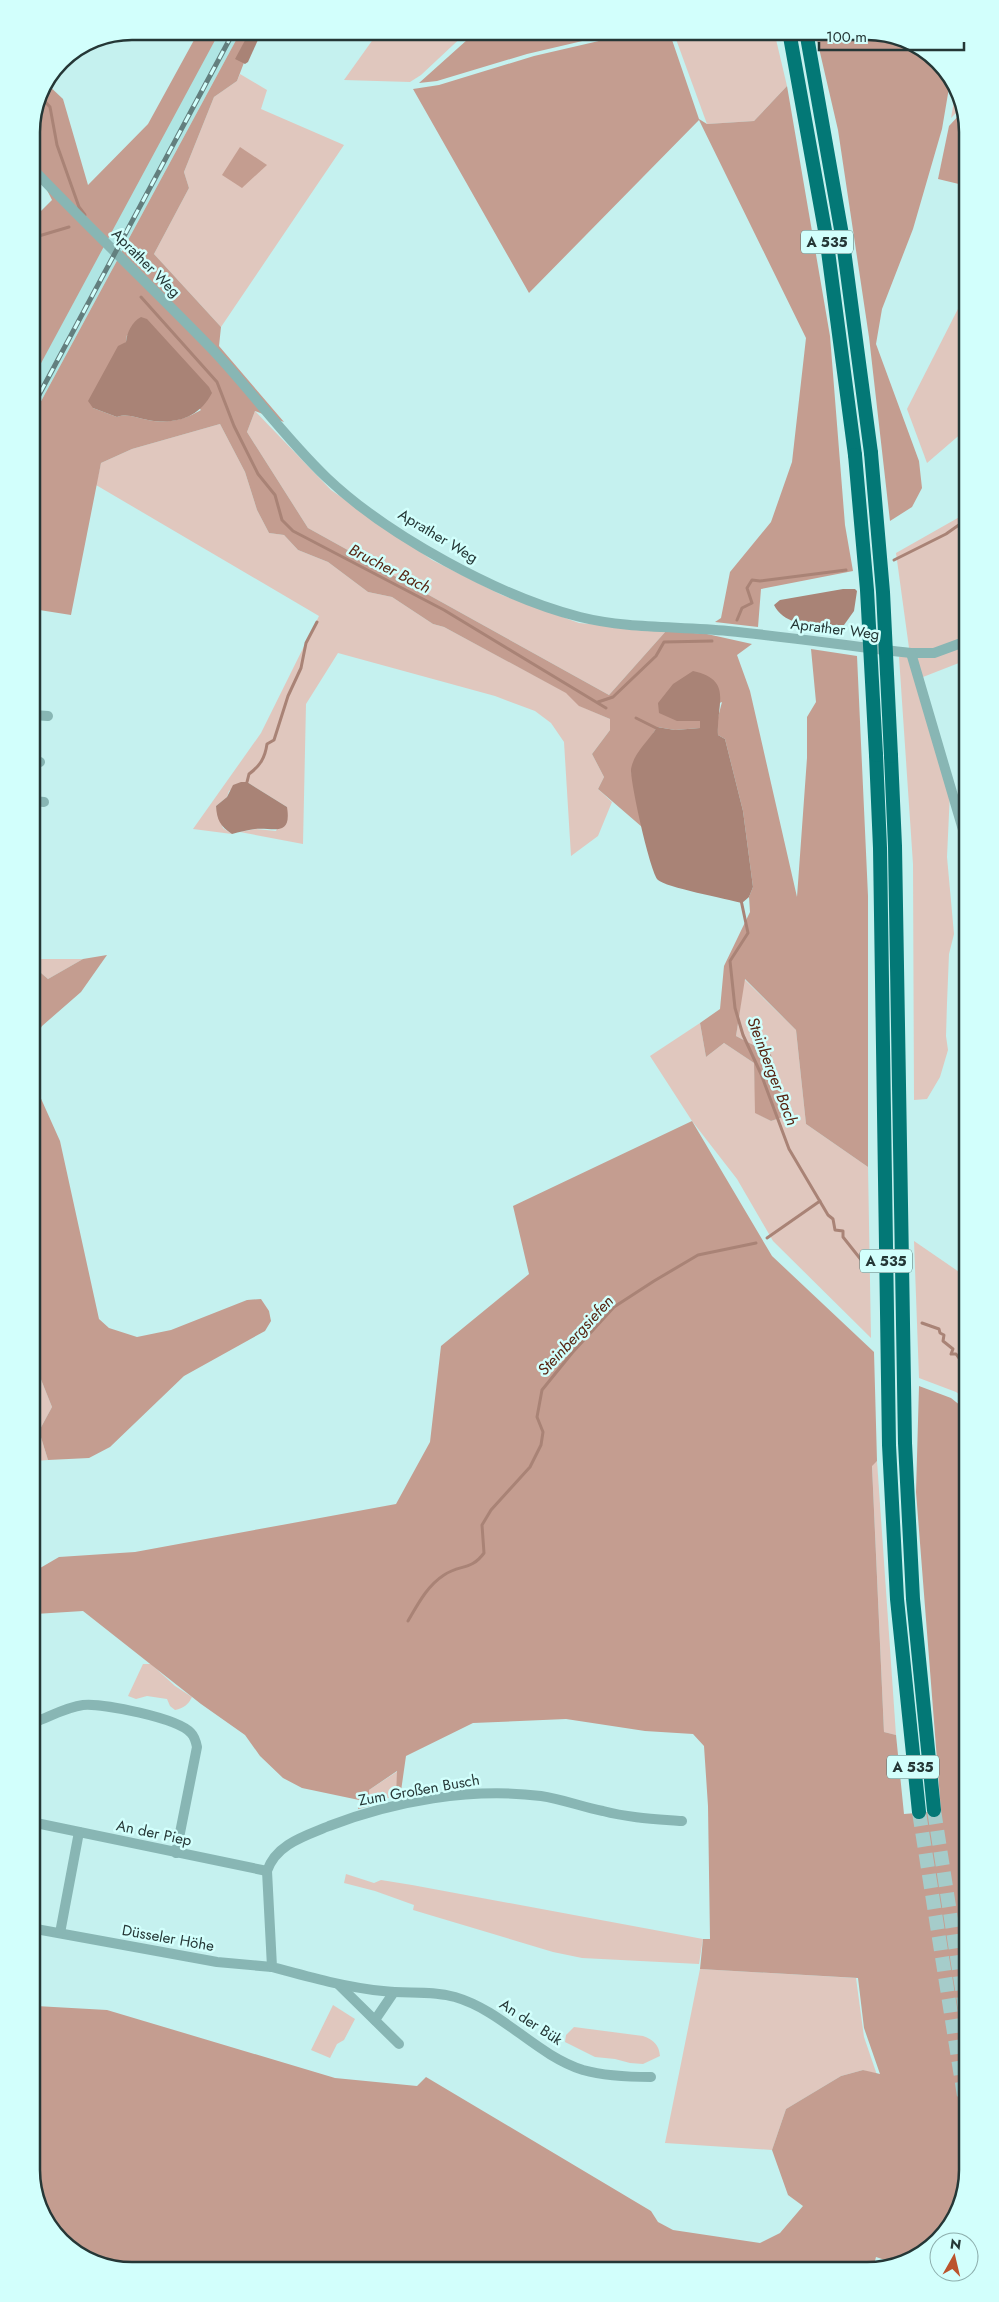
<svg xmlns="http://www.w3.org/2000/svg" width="999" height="2302" font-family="Jost,sans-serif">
  <rect width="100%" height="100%" fill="#c5f1ef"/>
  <path fill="#afe5e3" d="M 219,31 L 241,31 L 32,418 L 32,379 Z"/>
  <g fill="#e0c7be">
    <path d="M 379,31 L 468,31 L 421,75 L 410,82 L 344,80 Z"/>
    <path d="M 673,31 L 774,31 L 787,86 L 754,121 L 707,124 Z"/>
    <path d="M 240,74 L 267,90 L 261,109 L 344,145 L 221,327 L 154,254 L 189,188 L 184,172 L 214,97 L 237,81 Z"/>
    <path d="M 956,90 L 962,99 L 962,107 L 951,118 Z"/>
    <path d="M 963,299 L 963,432 L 927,463 L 907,409 Z"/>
    <path d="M 255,411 L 331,490 L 432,560 L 502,595 L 579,623 L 666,631 L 609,695 L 308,528 L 247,432 Z"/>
    <path d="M 220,424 L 245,472 L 257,510 L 269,533 L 284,535 L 298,550 L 328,562 L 368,592 L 392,597 L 433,624 L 444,627 L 567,693 L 580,706 L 610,719 L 610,730 L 592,754 L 604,777 L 598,789 L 612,802 L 598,836 L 571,856 L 564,742 L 551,723 L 535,711 L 495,696 L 338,653 L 306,704 L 303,844 L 240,832 L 256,829 L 276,831 L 287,807 L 247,782 L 229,791 L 227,797 L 216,806 L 223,828 L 232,834 L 193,829 L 261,733 L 319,616 L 96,485 L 101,463 L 132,449 Z"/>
    <path d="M 963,515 L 964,661 L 923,677 L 950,792 L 947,857 L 954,934 L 949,954 L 947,1003 L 946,1036 L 948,1050 L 940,1077 L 927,1099 L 914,1100 L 913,864 L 899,657 L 909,648 L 896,553 Z"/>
    <path d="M 34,959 L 83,959 L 48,979 L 34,967 Z"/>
    <path d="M 744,979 L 796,1030 L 806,1124 L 868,1167 L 871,1338 L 773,1241 L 737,1179 L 692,1121 L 650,1056 L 700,1023 L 706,1057 L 724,1043 L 754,1063 L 756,1113 L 771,1121 L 785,1116 L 771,1054 L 736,1036 Z"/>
    <path d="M 914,1241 L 965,1276 L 966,1399 L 956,1392 L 919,1378 Z"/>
    <path d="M 35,1373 L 40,1377 L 52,1407 L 39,1431 L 48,1460 L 35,1461 Z"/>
    <path d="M 877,1461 L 896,1735 L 884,1732 L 872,1465 Z"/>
    <path d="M 143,1664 L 151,1664 L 175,1686 L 192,1697 C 188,1705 184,1708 175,1710 L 170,1706 L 167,1699 L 147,1696 L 136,1699 L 128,1696 Z"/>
    <path d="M 398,1771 L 396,1796 L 369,1803 L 369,1790 Z"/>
    <path d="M 346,1874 L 374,1883 L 381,1880 L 412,1885 L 703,1939 L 699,1964 L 582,1958 L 553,1952 L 413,1910 L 414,1905 L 375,1891 L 344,1883 Z"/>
    <path d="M 700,1969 L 856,1978 L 864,2037 L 877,2075 L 863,2070 L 841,2076 L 786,2109 L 772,2150 L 665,2143 Z"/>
    <path d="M 333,2005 L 355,2019 L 344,2040 L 337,2044 L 330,2058 L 311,2050 Z"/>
    <path d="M 574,2027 L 643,2036 C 654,2040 659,2045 660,2056 L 643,2064 L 630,2063 L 615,2059 L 595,2057 L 565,2042 L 566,2035 Z"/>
  </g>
  <g fill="#c49d90" fill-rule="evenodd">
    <path d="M 199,31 L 220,31 L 32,380 L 32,220 L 52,200 C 46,187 36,172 32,158 C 27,139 36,98 46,83 L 63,99 L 88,185 L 148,124 Z"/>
    <path d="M 241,31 L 256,31 L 237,81 L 214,97 L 184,172 L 189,188 L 154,254 L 221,327 L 219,346 L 284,422 L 255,411 L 247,432 L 308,528 L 609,695 L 666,631 L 707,634 L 752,644 L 737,655 L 750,691 L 797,897 L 807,758 L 807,717 L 816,702 L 811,649 L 857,656 L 868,896 L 868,1167 L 806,1124 L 796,1030 L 745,979 L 736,1036 L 771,1054 L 786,1116 L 771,1121 L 755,1113 L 754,1063 L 724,1043 L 706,1057 L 700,1023 L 720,1009 L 724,966 L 750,912 L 749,897 L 753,887 L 743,811 L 725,739 L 718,735 L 717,721 L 722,702 L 677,721 L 700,721 L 700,728 L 675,730 L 657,727 L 631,770 L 642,827 L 598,789 L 604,777 L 592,754 L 610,730 L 610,719 L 579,706 L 566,693 L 444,627 L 433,624 L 392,597 L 368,592 L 328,562 L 298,550 L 284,535 L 269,533 L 257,510 L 245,472 L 220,424 L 132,449 L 101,463 L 71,615 L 33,609 L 32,418 ZM 127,335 L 201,410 C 184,420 168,424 148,420 C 137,418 127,413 117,417 L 93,408 L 126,342 Z"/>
    <path d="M 477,31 L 625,31 L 527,54 L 437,81 L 419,83 Z"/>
    <path d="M 642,31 L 665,31 L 670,34 L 699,119 L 707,124 L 754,121 L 787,86 L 830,336 L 845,525 L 853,571 L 761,589 L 758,627 L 715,622 L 721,618 L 730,572 L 771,522 L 792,462 L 806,338 L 699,120 L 529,293 L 413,89 L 439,85 L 534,56 Z"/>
    <path d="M 815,31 L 874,31 L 928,52 L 950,82 L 942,129 L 913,229 L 882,309 L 876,344 L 919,461 L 922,488 L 912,507 L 890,521 L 869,337 L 838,130 Z"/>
    <path d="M 962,112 L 963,185 L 938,179 L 949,126 Z"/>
    <path d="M 240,147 L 267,165 L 242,188 L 222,175 Z"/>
    <path d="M 107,955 L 81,992 L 42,1026 L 34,1040 L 34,967 L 48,979 L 83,959 Z"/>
    <path d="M 34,1083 L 60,1141 L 99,1319 L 109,1328 L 137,1337 L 171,1330 L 247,1300 L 261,1299 L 269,1311 L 271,1321 L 265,1331 L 184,1376 L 110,1447 L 89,1458 L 48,1460 L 39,1431 L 52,1407 L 40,1377 L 35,1373 L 34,1292 L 38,1290 C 36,1258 28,1212 38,1182 L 34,1174 Z"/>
    <path d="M 692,1121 L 772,1256 L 874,1352 L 877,1461 L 872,1466 L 884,1732 L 896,1735 L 904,1814 L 941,1811 L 916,1492 L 919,1386 L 951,1398 L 966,1410 L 968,2170 L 947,2231 L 900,2265 L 876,2257 L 874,2265 L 125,2271 L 70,2250 L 37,2203 L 36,2006 L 107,2010 L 335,2078 L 417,2086 L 426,2077 L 651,2211 L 658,2222 L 673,2230 L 760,2243 L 780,2233 L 803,2206 L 788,2195 L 772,2150 L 786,2109 L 841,2076 L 863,2070 L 880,2074 L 864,2028 L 858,1978 L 700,1969 L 703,1939 L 710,1939 L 708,1806 L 704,1746 L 693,1734 L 645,1731 L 566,1719 L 473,1723 L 406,1756 L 400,1798 L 397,1799 L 396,1796 L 397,1771 L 369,1790 L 370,1806 L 358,1809 L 359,1800 L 302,1788 L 283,1778 L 260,1756 L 245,1735 L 201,1704 L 83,1611 L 35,1614 L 35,1571 L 59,1557 L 135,1552 L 396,1504 L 430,1442 L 441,1346 L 529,1274 L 513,1206 Z"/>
  </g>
  <g fill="#a98376">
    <path d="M 250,31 L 262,31 L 248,62 L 245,64 L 235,59 Z"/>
    <path d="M 141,317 L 147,319 L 209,387 L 212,393 C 199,418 175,425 148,420 C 137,418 127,413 117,417 L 93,408 L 88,401 L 118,346 L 126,342 C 127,332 132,322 141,317 Z"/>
    <path d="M 843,589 L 855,589 L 857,591 L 854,611 L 844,625 C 821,625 786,629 774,605 L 780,600 Z"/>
    <path d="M 693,671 C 734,680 716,704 718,735 L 725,739 L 743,811 L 753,887 L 749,897 L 742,903 C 727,899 665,887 658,880 C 650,872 630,781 631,769 C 634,752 648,742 657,727 L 675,730 L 700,728 L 700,721 L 677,721 L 659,713 L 658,703 L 673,684 Z"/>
    <path d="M 241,782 L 247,782 L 287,807 C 292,838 273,827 255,829 C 247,830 239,832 232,834 C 220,826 217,820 216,806 L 227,797 L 233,785 Z"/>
  </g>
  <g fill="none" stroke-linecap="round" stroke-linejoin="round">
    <g stroke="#a98376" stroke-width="3">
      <path d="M 39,95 L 50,107 L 57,145 L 79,207 L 85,215"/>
      <path d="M 32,238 L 69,227"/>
      <path d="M 141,297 L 217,382 L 234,426 L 258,474 L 275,495 L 282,520 L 293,531 L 444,610 L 606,708"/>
      <path d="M 894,560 L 946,534 L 963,522"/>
      <path d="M 737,620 L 742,608 L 752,603 L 747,588 L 752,580 L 760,581 L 846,570"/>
      <path d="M 598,702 L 613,697 L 656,656 L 664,642 L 712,641"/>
      <path d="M 636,718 L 660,730"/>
      <path d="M 247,782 L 249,774 C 260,766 265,758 267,744 L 274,740 L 288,696 L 301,668 L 306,643 L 317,622"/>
      <path d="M 741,900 L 748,933 L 730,961 L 735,1008 L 743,1035 L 761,1074 L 789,1149 L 828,1215 L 833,1219 L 835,1230 L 843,1231 L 843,1237 L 866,1266"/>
      <path d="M 767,1238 L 820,1201"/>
      <path d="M 922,1323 L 939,1329 L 940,1333 L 944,1335 L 943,1341 L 953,1349 L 951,1354 L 956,1354 L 966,1368"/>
      <path d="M 408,1621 C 418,1604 427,1586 444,1575 C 460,1564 471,1571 484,1553 L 482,1525 L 491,1510 L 530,1467 L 541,1445 L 543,1432 L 537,1417 L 542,1390 L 572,1353 L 614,1307 L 654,1281 L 698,1255 L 756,1243"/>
    </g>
    <g stroke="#a5ccca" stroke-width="14" stroke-dasharray="14 7" stroke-linecap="butt">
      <path d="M 934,1810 L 967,2021"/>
      <path d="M 919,1812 L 968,2121"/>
    </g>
    <g stroke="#88b6b4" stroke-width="10">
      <path d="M 32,168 C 90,229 152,287 211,348 C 251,390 285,438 327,478 C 387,535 500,597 580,617 C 628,629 679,626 728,631 C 789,637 850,646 911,653 L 934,653 L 964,642"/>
      <path d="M 911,653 L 964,833"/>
      <path d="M 33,715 L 48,716"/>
      <path d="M 33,761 L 40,762"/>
      <path d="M 33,801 L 44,802"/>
      <path d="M 35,1722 C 51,1716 67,1707 83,1705 C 103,1703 178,1718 191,1733 C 195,1737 196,1742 197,1747 L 176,1853"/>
      <path d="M 36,1823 L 267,1871"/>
      <path d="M 36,1929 L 217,1962 L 272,1967"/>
      <path d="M 60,1933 L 79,1832"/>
      <path d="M 339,1985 L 399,2044"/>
      <path d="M 375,2020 L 394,1992"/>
      <path d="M 651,2077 C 629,2077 605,2076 583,2070 C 536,2055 503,2011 455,1997 C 431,1990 407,1994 383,1991 C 345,1987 309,1977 272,1967 L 267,1871 C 276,1844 305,1836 329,1826 C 394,1801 471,1787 541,1796 C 562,1799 582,1807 603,1811 C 629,1818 656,1819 682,1821"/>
    </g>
    <g stroke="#037876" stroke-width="14">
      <path d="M 789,31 L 826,236 L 855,455"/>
      <path d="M 806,31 L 842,235 L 871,453"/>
      <path d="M 876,755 L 880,848 L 889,1445 L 897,1599 L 919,1812"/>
      <path d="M 891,756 L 895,846 L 905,1443 L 913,1599 L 934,1810"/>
    </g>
    <defs>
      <path id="rail" d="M 32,408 L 234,31"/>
    </defs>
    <use href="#rail" stroke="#637f7e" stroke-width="5"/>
    <use href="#rail" stroke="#d2fffc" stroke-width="3" stroke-dasharray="9" stroke-linecap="butt"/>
    <g stroke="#037876" stroke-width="14">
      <path d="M 871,453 L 883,592 L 891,756"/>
      <path d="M 855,455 L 867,590 L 876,755"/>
    </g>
  </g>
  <g text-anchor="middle" stroke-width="5" stroke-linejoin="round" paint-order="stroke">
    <g fill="#d2fffc" stroke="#597371" stroke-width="1">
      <rect x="801" y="230.5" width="52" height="23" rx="4"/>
      <rect x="860" y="1249.5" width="52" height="23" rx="4"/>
      <rect x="887" y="1755.5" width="52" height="23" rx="4"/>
    </g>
    <g font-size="14" font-weight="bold" fill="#253736">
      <text x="827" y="247">A 535</text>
      <text x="886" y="1266">A 535</text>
      <text x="913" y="1772">A 535</text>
    </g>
    <g font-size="15" fill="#253736" stroke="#d2fffc">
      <text transform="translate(146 263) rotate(45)" y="5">Aprather Weg</text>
      <text transform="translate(438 536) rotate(31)" y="5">Aprather Weg</text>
      <text transform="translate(835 629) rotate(7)" y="5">Aprather Weg</text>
      <text transform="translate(419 1790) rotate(-10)" y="5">Zum Großen Busch</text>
      <text transform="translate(154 1833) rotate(12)" y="5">An der Piep</text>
      <text transform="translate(168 1938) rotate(10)" y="5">Düsseler Höhe</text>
      <text transform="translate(531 2022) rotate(33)" y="5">An der Bük</text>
    </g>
    <g font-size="16" font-style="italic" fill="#562411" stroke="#d2fffc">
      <text transform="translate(390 568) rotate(27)" y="6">Brucher Bach</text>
      <text transform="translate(773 1071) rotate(69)" y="6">Steinberger Bach</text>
      <text transform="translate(575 1335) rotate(-47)" y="6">Steinbergsiefen</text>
    </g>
  </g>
  <path d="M0 0H999V2302H0ZM132 40H867A92 92 0 0 1 959 132V2170A92 92 0 0 1 867 2262H132A92 92 0 0 1 40 2170V132A92 92 0 0 1 132 40Z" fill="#d2fffc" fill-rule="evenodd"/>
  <path fill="none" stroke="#253736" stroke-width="2.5" d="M132 40H867A92 92 0 0 1 959 132V2170A92 92 0 0 1 867 2262H132A92 92 0 0 1 40 2170V132A92 92 0 0 1 132 40Z"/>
  <g transform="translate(954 2257) rotate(8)"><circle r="24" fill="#d2fffc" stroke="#8dafad"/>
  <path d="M0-4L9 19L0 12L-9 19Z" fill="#bb542d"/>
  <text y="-8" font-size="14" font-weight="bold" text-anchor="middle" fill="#253736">N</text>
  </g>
  <path d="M819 42v8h145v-8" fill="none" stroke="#253736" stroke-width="2.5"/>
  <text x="826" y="42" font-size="15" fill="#253736" stroke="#d2fffc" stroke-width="4" paint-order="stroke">100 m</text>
</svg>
